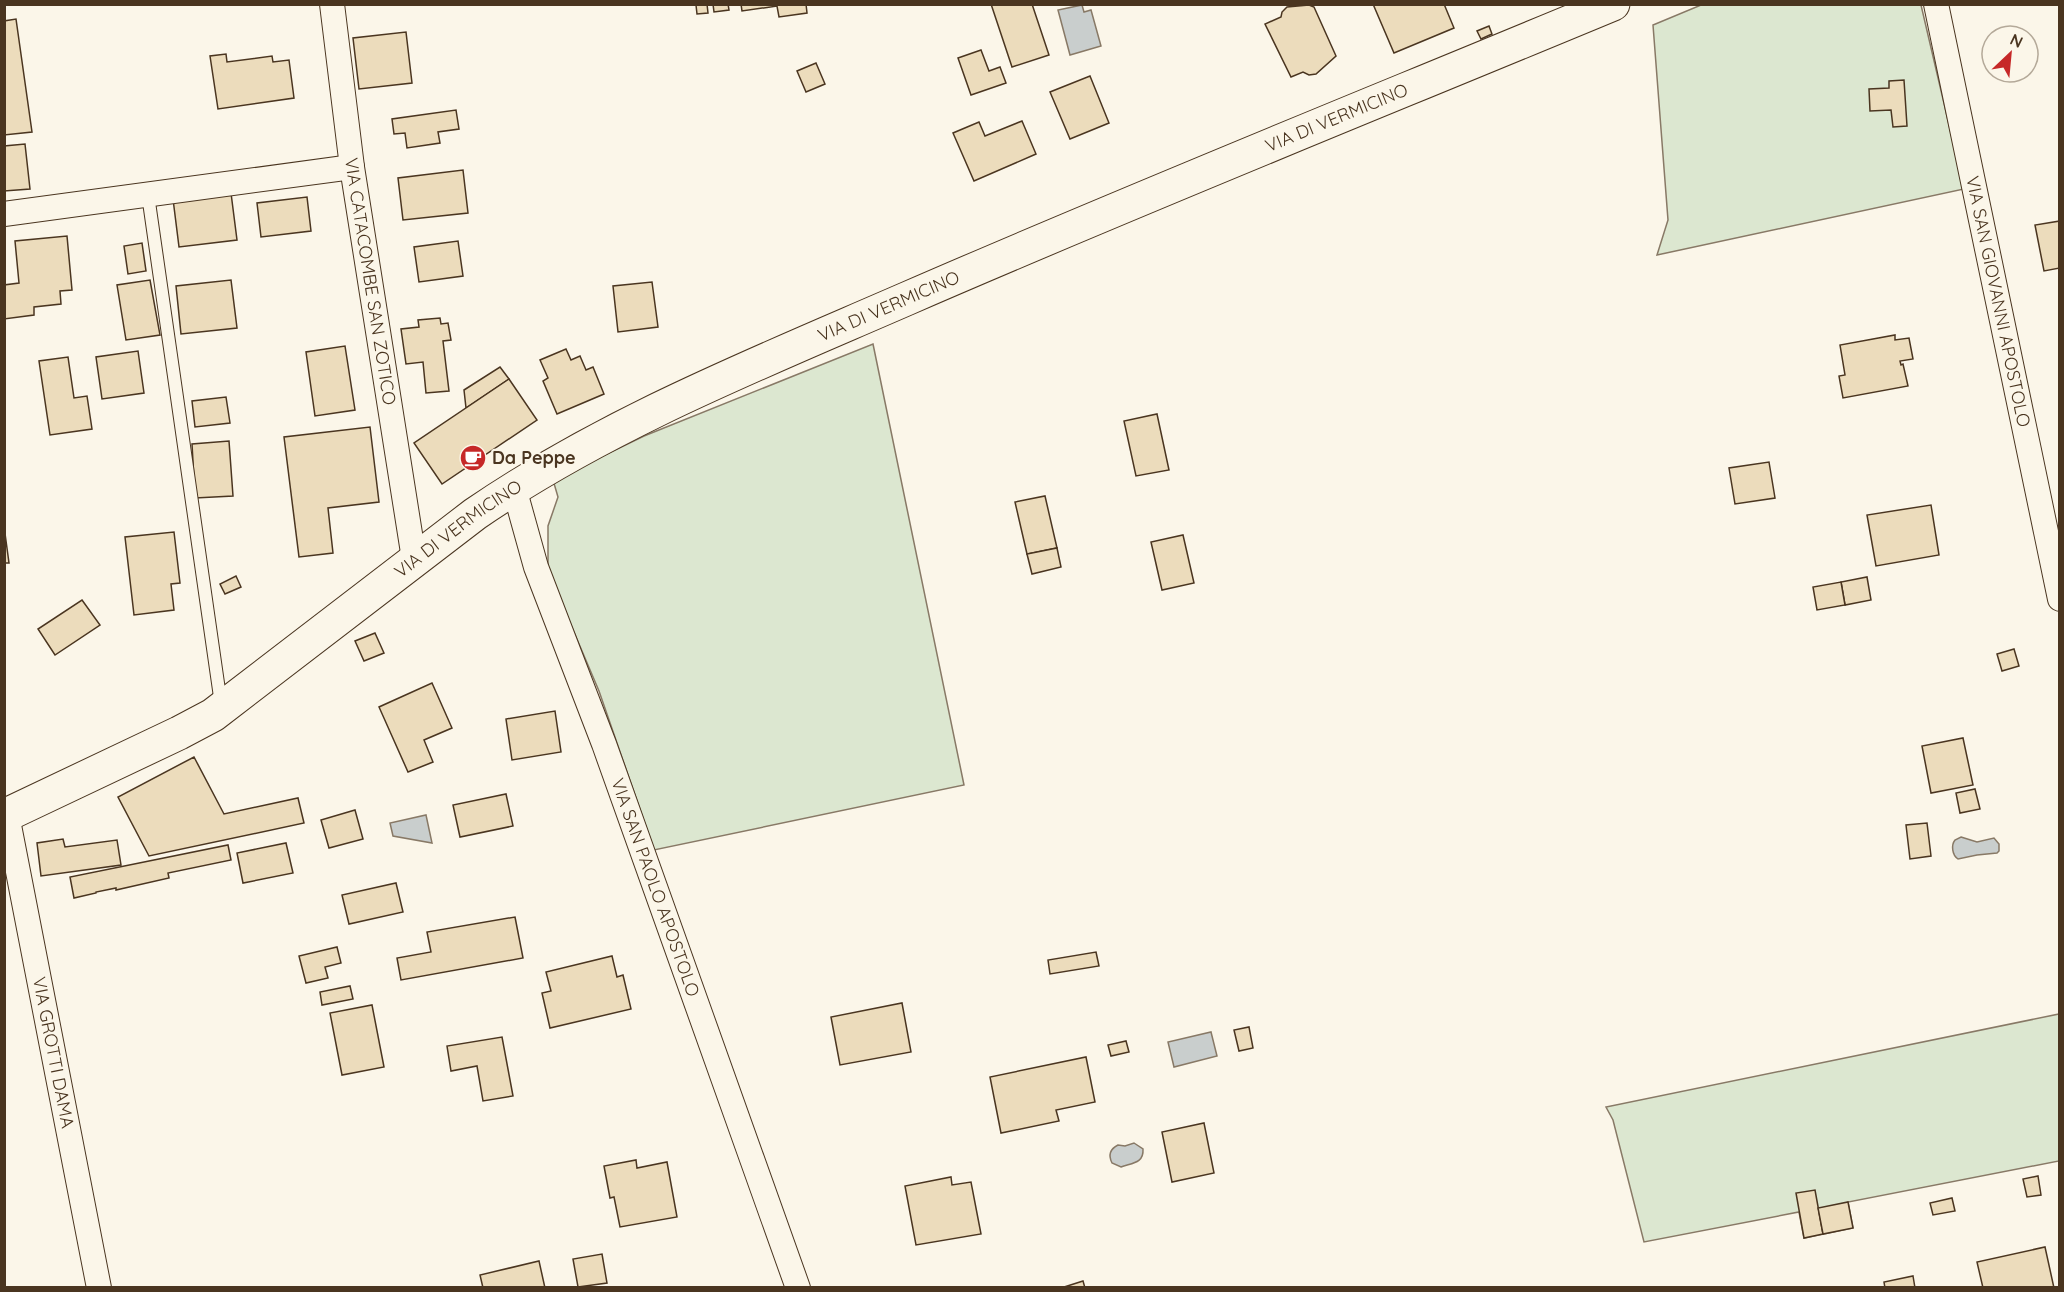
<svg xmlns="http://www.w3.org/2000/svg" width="2064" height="1292" font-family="Quicksand,sans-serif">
  <rect width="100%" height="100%" fill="#fbf6e9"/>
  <g fill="#dce7d0" stroke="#887966" stroke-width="1.5">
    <path d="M 1701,5 L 1921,5 L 1964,189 L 1657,255 L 1668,220 L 1653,25 Z"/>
    <path d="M 873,344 L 964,785 L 654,850 L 599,691 L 548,571 L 548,526 L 558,497 L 553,480 L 644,436 Z"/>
    <path d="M 2059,1014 L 2059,1161 L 1848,1202 L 1853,1228 L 1804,1238 L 1799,1212 L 1644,1242 L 1613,1120 L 1606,1107 Z"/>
  </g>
  <g fill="#c9cecd" stroke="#887966" stroke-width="1.5">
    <path d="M 1082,5 L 1084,12 L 1091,10 L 1101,46 L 1070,55 L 1058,10 Z"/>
    <path d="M 426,815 L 432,843 L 393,836 L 390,823 Z"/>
    <path d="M 1961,837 L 1977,842 L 1994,838 L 1999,844 L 1999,851 L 1997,853 L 1977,855 L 1958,859 C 1952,855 1951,845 1955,840 Z"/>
    <path d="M 1211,1032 L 1217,1056 L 1174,1067 L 1168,1042 Z"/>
    <path d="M 1134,1143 L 1143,1149 C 1144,1164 1131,1163 1121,1167 L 1112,1163 C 1108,1155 1110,1149 1118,1145 L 1125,1146 Z"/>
  </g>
  <g fill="#ecdcbc" stroke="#4a3520" stroke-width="1.5">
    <path d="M 707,4 L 708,13 L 697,14 L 696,5 Z"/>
    <path d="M 713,4 L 728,4 L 729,10 L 714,12 Z"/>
    <path d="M 741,4 L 806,4 L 807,13 L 779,17 L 777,6 L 742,11 Z"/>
    <path d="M 991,4 L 1032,4 L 1049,55 L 1012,67 Z"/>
    <path d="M 1373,4 L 1444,4 L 1454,28 L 1394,53 Z"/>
    <path d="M 1309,5 L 1314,7 L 1336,56 L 1316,74 L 1309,75 L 1303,72 L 1291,77 L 1265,24 L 1281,17 L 1282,12 L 1287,7 Z"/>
    <path d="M 16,19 L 32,132 L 4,135 L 4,21 Z"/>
    <path d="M 1489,26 L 1492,34 L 1481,39 L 1477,31 Z"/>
    <path d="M 406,32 L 412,83 L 359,89 L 353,38 Z"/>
    <path d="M 981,50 L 989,71 L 1000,67 L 1006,83 L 971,95 L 958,58 Z"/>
    <path d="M 226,54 L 227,62 L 272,56 L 273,62 L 289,60 L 294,98 L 218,109 L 210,56 Z"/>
    <path d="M 816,63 L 825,84 L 806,92 L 797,71 Z"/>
    <path d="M 1090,76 L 1109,123 L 1070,139 L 1050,92 Z"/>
    <path d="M 1904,80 L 1907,126 L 1893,127 L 1891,110 L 1870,111 L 1869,89 L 1889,88 L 1889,81 Z"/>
    <path d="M 456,110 L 459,129 L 438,132 L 440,143 L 407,148 L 405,133 L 394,134 L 392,119 Z"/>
    <path d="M 1022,121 L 1036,154 L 974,181 L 953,133 L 979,122 L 985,136 Z"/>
    <path d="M 25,144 L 30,189 L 4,191 L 4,146 Z"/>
    <path d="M 463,170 L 468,213 L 403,220 L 398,178 Z"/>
    <path d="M 231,193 L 237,240 L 179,247 L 173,199 Z"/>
    <path d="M 307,197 L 311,231 L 261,237 L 257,203 Z"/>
    <path d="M 2060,221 L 2060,268 L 2044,271 L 2035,225 Z"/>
    <path d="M 67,236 L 72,290 L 60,291 L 61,304 L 34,307 L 34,315 L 4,319 L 4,285 L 19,283 L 15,241 Z"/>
    <path d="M 458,241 L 463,276 L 419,282 L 414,247 Z"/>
    <path d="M 142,243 L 146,271 L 128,274 L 124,246 Z"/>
    <path d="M 150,280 L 160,335 L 126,340 L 117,285 Z"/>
    <path d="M 231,280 L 237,328 L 181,334 L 176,286 Z"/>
    <path d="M 652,282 L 658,327 L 618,332 L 613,286 Z"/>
    <path d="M 440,318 L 441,324 L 448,323 L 451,340 L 443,341 L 449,391 L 426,393 L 423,362 L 406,364 L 401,329 L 419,327 L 418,320 Z"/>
    <path d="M 1895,335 L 1895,340 L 1909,338 L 1913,359 L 1900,361 L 1901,365 L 1903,364 L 1908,386 L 1843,398 L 1839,376 L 1845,375 L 1840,345 Z"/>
    <path d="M 345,346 L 355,410 L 315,416 L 306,352 Z"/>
    <path d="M 566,349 L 571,360 L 580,356 L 586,370 L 593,367 L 604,394 L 557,414 L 543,381 L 548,378 L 540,360 Z"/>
    <path d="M 138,351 L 144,393 L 102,399 L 96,357 Z"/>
    <path d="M 68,357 L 74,398 L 87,396 L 92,429 L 50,435 L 39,361 Z"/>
    <path d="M 500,367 L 509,379 L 466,408 L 464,390 Z"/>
    <path d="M 509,379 L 537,420 L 442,484 L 414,443 Z"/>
    <path d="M 226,397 L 230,423 L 195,427 L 192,401 Z"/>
    <path d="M 1157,414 L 1169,470 L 1136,476 L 1124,421 Z"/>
    <path d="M 370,427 L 379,502 L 328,508 L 333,553 L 299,557 L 284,437 Z"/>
    <path d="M 229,441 L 233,496 L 195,498 L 192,444 Z"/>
    <path d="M 1769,462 L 1775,498 L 1735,504 L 1729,468 Z"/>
    <path d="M 1045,496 L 1057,548 L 1027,554 L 1015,502 Z"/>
    <path d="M 1931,505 L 1939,555 L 1876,566 L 1867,515 Z"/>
    <path d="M 4,526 L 9,563 L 4,563 Z"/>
    <path d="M 174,532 L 180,583 L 171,584 L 174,610 L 134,615 L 125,537 Z"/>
    <path d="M 1183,535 L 1194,583 L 1162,590 L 1151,542 Z"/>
    <path d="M 1057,548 L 1061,567 L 1032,574 L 1027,554 Z"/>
    <path d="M 236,576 L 241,587 L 225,594 L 220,584 Z"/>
    <path d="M 1867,577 L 1871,600 L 1845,605 L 1841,582 Z"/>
    <path d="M 1841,582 L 1845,605 L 1817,610 L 1813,587 Z"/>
    <path d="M 82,600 L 100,625 L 55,655 L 38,629 Z"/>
    <path d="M 375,633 L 384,653 L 364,661 L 355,641 Z"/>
    <path d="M 2014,649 L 2019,666 L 2002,671 L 1997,654 Z"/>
    <path d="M 432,683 L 452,728 L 424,740 L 433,762 L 408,772 L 379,707 Z"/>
    <path d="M 555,711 L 561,752 L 512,760 L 506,719 Z"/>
    <path d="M 1963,738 L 1973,785 L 1931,793 L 1922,746 Z"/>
    <path d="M 194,757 L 224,814 L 298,798 L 304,823 L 149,856 L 118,797 Z"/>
    <path d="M 1975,789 L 1980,809 L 1960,813 L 1956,793 Z"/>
    <path d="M 506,794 L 513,826 L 460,837 L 453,805 Z"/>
    <path d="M 355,810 L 363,839 L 329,848 L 321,820 Z"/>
    <path d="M 1927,823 L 1931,856 L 1910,859 L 1906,825 Z"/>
    <path d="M 63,839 L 65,847 L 117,840 L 121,865 L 41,876 L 37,843 Z"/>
    <path d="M 286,843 L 293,873 L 243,883 L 237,853 Z"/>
    <path d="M 228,845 L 231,860 L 168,873 L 169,878 L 116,890 L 116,888 L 96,892 L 96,893 L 74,898 L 70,877 Z"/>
    <path d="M 396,883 L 403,912 L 349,924 L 342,895 Z"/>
    <path d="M 515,917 L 523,958 L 401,980 L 397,958 L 431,952 L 427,932 Z"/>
    <path d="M 337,947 L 341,963 L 325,967 L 328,978 L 306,983 L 299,956 Z"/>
    <path d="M 1096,952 L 1099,966 L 1050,974 L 1048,960 Z"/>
    <path d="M 612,956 L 617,977 L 623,975 L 631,1009 L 550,1028 L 542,993 L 551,991 L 546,972 Z"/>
    <path d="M 350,986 L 353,999 L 322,1005 L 320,992 Z"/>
    <path d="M 902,1003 L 911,1052 L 840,1065 L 831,1017 Z"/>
    <path d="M 372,1005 L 384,1067 L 342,1075 L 330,1013 Z"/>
    <path d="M 1249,1027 L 1253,1048 L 1239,1051 L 1234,1030 Z"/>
    <path d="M 502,1037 L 513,1096 L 483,1101 L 477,1066 L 451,1071 L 447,1046 Z"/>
    <path d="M 1126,1041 L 1129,1052 L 1111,1056 L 1108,1045 Z"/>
    <path d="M 1086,1057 L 1095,1102 L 1056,1110 L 1059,1121 L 1001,1133 L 990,1077 Z"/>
    <path d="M 1204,1123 L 1214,1173 L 1172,1182 L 1162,1132 Z"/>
    <path d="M 636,1160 L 637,1168 L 667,1162 L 677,1217 L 620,1227 L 614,1197 L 610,1198 L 604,1166 Z"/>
    <path d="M 2038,1176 L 2041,1195 L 2027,1197 L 2023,1179 Z"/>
    <path d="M 951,1177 L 952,1185 L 971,1182 L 981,1234 L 916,1245 L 905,1186 Z"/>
    <path d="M 1815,1190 L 1823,1234 L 1804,1238 L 1796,1193 Z"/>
    <path d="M 1952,1198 L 1955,1211 L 1933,1215 L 1930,1203 Z"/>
    <path d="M 1848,1202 L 1853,1228 L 1823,1234 L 1818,1208 Z"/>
    <path d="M 2045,1247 L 2054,1288 L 1983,1288 L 1977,1262 Z"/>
    <path d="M 602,1254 L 607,1283 L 578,1287 L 573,1259 Z"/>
    <path d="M 539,1261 L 545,1288 L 483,1288 L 480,1275 Z"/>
    <path d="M 1913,1276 L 1915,1288 L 1885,1288 L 1884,1282 Z"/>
    <path d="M 1083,1281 L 1085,1288 L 1061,1288 Z"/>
  </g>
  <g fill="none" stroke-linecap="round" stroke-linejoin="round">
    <defs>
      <path id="service" d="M 148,195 L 221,704"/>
      <g id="minor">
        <path id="s1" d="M 332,4 L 352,167 L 414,559"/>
        <path id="s2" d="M 1936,4 L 2060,599"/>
        <path d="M 4,214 L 352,167"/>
        <path id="s3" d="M 514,488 L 536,567 L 604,744 L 798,1288"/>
        <path id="s4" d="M 7,815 L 99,1288"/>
      </g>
      <g id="secondary">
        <path id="s5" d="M 4,816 L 179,733 L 213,715 L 475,514 C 608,423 759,363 906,299 C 1140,197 1377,102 1613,4"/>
      </g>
    </defs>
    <use href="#service" stroke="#4a3520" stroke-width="14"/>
    <use href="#minor" stroke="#4a3520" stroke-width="26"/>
    <use href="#secondary" stroke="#4a3520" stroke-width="35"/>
    <use href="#service" stroke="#fbf6e9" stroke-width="12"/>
    <use href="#minor" stroke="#fbf6e9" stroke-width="24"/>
    <use href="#secondary" stroke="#fbf6e9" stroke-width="33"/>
  </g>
  <defs>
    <symbol id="cafe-disc" viewBox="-11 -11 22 22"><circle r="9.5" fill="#c62828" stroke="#fbf6e9"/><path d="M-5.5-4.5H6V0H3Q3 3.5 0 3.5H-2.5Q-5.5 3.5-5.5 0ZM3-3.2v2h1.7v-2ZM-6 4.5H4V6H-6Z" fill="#fff"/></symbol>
  </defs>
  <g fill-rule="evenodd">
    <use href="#cafe-disc" x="458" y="443" width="30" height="30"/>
  </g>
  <g text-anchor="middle" stroke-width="4.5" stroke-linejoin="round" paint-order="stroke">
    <g font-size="18" fill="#4a3520" stroke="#fbf6e9">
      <text dy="6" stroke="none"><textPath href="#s5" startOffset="1512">VIA DI VERMICINO</textPath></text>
      <text dy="6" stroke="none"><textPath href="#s1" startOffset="280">VIA CATACOMBE SAN ZOTICO</textPath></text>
      <text dy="6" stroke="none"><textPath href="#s2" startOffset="304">VIA SAN GIOVANNI APOSTOLO</textPath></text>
      <text dy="6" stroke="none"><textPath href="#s5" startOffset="1026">VIA DI VERMICINO</textPath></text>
      <text dy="6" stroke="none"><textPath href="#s5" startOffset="540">VIA DI VERMICINO</textPath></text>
      <text dy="6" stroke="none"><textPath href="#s3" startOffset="424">VIA SAN PAOLO APOSTOLO</textPath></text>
      <text dy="6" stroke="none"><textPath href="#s4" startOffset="242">VIA GROTTI DAMA</textPath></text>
    </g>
    <g font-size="18" font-weight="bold" fill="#4a3520" stroke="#fbf6e9" text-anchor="start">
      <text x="492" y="464">Da Peppe</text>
    </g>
  </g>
  <rect width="2064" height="1292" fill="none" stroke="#4a3520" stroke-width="12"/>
  <g transform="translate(2010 54) rotate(26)"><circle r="28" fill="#fbf6e9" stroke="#b4a999" stroke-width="1.5"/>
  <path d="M0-4.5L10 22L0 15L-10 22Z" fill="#c62828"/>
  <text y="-9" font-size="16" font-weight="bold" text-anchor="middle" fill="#4a3520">N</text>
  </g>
</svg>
